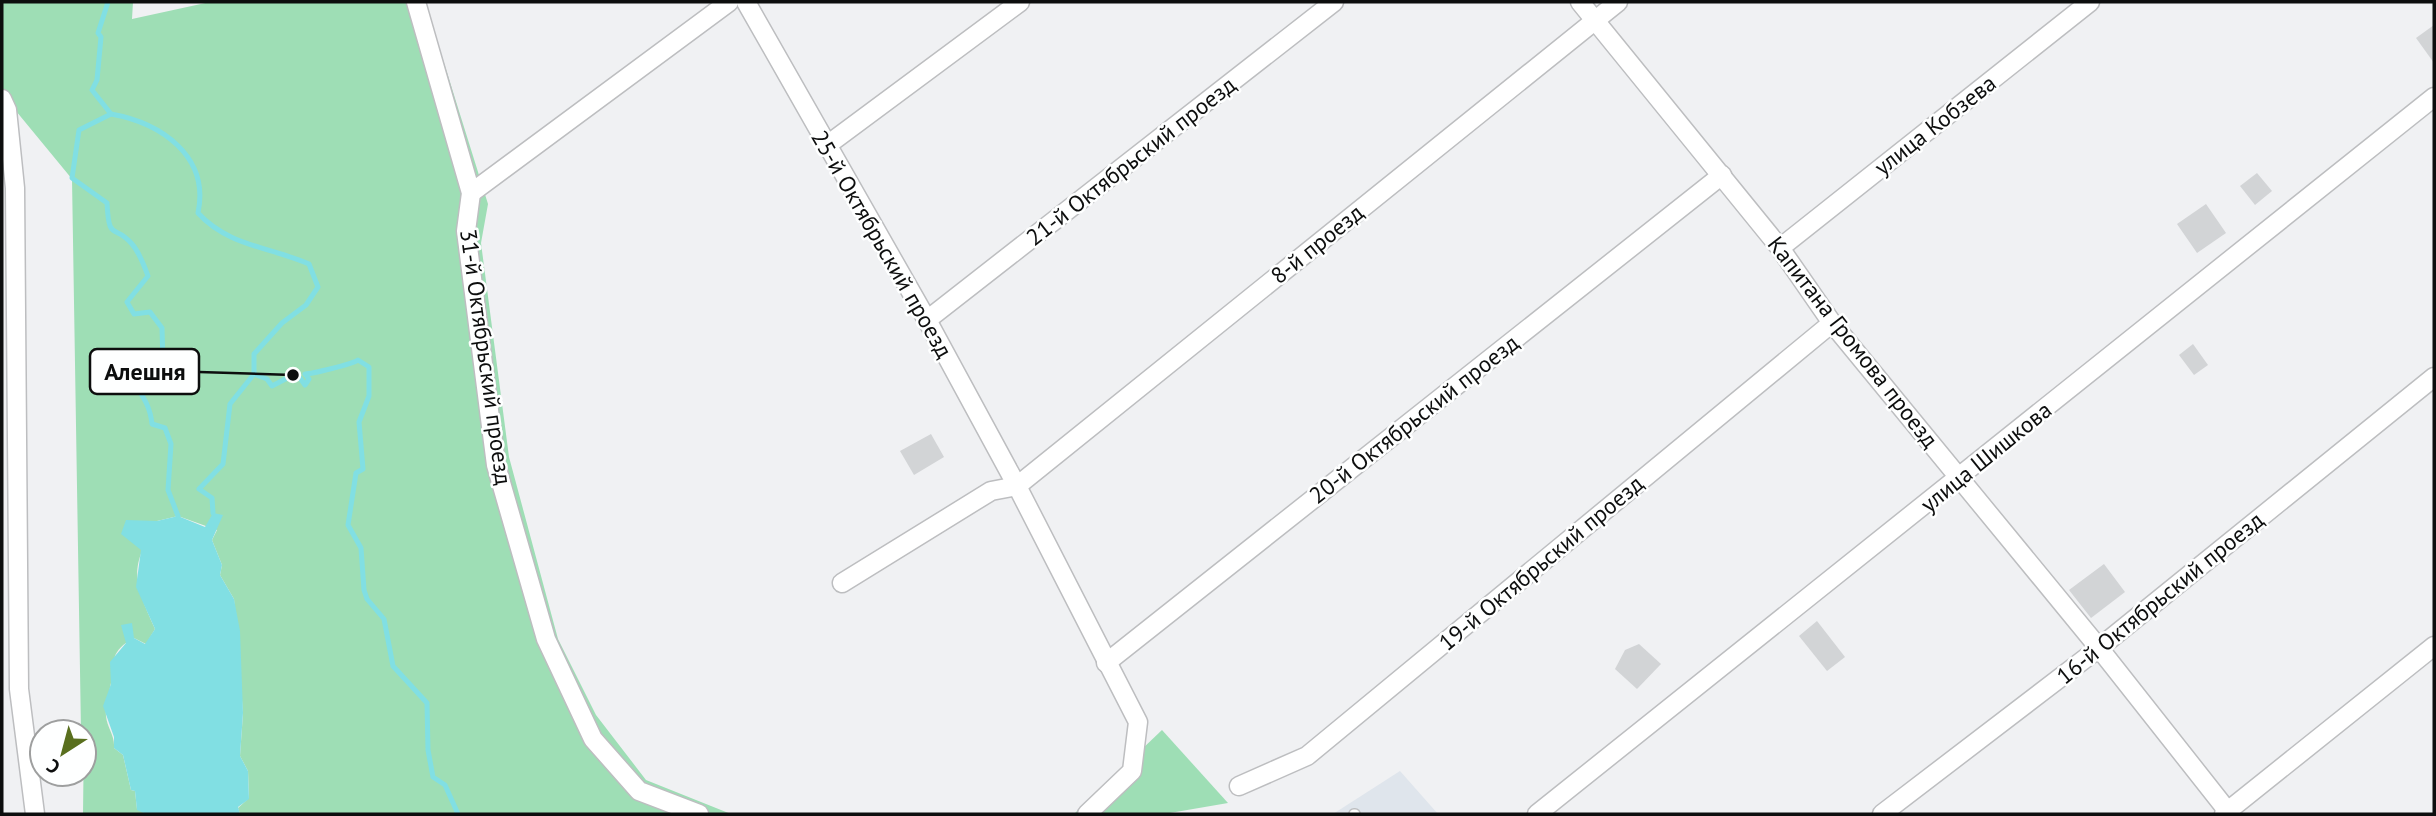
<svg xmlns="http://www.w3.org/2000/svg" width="2436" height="816" font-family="'PT Sans',sans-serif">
  <rect width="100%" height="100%" fill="#f0f1f3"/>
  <path fill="#dfe5ec" d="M 1400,771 L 1438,814 L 1333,814 Z"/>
  <g fill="#9edeb5">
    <path d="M 2,2 L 133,2 L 132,19 L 210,2 L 425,2 L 488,204 L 481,243 L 509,457 L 558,639 L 596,715 L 646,780 L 731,814 L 240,814 L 238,808 L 249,798 L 248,771 L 240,756 L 243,713 L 234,599 L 220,575 L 222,565 L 212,540 L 217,530 L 178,516 L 157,521 C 129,570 133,580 155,629 L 146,644 L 134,638 C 110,651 114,661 111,683 C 109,694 105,704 106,716 C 107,728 115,735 114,748 L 123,755 L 131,790 L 135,791 L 137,809 L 146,814 L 83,814 L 84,732 L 81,732 L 72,179 L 2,94 Z"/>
    <path d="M 1162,730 L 1228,803 L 1164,814 L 1074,814 Z"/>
  </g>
  <path fill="#81dfe3" d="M 213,513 L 223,515 L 212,540 L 222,565 L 220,575 L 234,599 L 240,631 L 243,713 L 240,756 L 248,771 L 249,799 L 238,807 L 240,814 L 146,814 L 137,810 L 135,791 L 131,790 L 123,755 L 114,748 L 114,737 L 103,706 L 111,684 L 110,662 L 126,643 L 121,625 L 132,623 L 134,638 L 145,644 L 155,629 L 136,587 L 141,550 L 121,534 L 126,520 L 157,521 L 178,516 L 205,527 Z"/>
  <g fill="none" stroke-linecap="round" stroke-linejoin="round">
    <g stroke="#81dfe3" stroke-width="5">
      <path d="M 108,2 L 98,33 L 101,37 L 97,80 L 92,90 L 111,114 C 161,123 210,156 198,213 C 228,246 270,247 309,264 L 318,287 L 306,305 L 282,323 L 254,354 L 254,374 L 267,379 L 272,386 L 293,375 L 300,378 L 305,385 L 309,379 L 305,374 C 311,374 353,364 358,360 L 369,367 L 369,396 L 359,422 L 363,469 L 356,473 L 348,525 L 361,548 L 364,590 L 367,599 L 384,619 L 393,666 L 427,703 L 428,750 L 433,777 L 445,785 L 458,814"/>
      <path d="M 111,114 L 79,130 L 72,178 L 107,203 C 109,243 114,223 132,244 C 139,252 144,265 148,276 L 127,302 L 134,314 L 150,312 L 162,328 L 163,363 L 148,368 L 135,352 L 123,361 C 131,386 149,395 152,424 L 165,428 L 171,444 L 168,490 L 178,516"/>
      <path d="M 213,513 L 212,498 L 199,489 L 223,464 L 230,404 L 254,374"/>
    </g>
  </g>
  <g fill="#d2d4d6">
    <path d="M 2434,25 L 2434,63 L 2416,38 Z"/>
    <path d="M 2257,173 L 2272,191 L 2255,205 L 2240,186 Z"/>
    <path d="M 2206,204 L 2226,233 L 2197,253 L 2177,224 Z"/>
    <path d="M 2193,344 L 2208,365 L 2194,375 L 2179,355 Z"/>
    <path d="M 931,434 L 944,457 L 914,475 L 900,451 Z"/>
    <path d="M 2104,564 L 2125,592 L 2091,618 L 2069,590 Z"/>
    <path d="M 1817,621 L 1845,657 L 1827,671 L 1799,636 Z"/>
    <path d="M 1639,644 L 1661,664 L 1637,689 L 1615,669 L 1625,650 Z"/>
  </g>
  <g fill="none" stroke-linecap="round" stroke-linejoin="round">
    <defs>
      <path id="service" d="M 1354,814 L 1355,814"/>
      <g id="minor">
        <path d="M 416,2 L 471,193 L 466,231 L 496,465 L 546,639 L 593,739 L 639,791 L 699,814"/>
        <path d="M 746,2 L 927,320 L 1017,486 L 1138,722 L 1132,771 L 1087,814"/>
        <path d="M 1580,2 L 1780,248 L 1832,323 L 2099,648 L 2230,814"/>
        <path d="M 2,99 L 7,110 L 15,188 L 19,689 L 35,814"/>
        <path d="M 826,146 L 1020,2"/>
        <path d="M 471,193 L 729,2"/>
        <path d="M 1780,248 L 2090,2"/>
        <path d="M 927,320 L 1334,2"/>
        <path d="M 842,583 L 991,491 L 1017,486 L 1618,2"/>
        <path d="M 1106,663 L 1722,175"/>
        <path d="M 1239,786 L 1307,756 L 1832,323"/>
        <path d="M 1537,814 L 2434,97"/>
        <path d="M 1882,814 L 2099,648 L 2434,377"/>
        <path d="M 2224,814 L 2434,646"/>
      </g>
    </defs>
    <use href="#service" stroke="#bdbec0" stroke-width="12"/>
    <use href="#minor" stroke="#bdbec0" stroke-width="21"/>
    <use href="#service" stroke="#fff" stroke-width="9"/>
    <use href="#minor" stroke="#fff" stroke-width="18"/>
  </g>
  <g text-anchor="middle" stroke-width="5" stroke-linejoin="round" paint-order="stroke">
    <g font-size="23" fill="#0d0e0e" stroke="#feffff">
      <text transform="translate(1935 125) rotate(-38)" y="8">улица Кобзева</text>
      <text transform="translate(1131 161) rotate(-38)" y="8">21-й Октябрьский проезд</text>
      <text transform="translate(882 244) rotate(60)" y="8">25-й Октябрьский проезд</text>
      <text transform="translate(1317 244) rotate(-39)" y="8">8-й проезд</text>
      <text transform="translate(1853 342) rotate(52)" y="8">Капитана Громова проезд</text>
      <text transform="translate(486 357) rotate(82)" y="8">31-й Октябрьский проезд</text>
      <text transform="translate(1414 419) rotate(-38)" y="8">20-й Октябрьский проезд</text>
      <text transform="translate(1986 457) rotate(-39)" y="8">улица Шишкова</text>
      <text transform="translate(1541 563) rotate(-40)" y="8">19-й Октябрьский проезд</text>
      <text transform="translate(2160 598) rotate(-39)" y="8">16-й Октябрьский проезд</text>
    </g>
  </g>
  <path fill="none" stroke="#0d0e0e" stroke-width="2.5" d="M293 375L199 372"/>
  <circle fill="#0d0e0e" stroke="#feffff" stroke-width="2.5" cx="293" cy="375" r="7"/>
  <rect fill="#feffff" stroke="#0d0e0e" stroke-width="2.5" x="90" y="349" width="109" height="45" rx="7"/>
  <g font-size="24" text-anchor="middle" font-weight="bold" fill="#0d0e0e">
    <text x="145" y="380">Алешня</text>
  </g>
  <rect width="2436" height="816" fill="none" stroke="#0d0e0e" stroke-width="7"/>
  <g transform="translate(63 753) rotate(216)"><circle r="33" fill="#feffff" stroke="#9e9f9f" stroke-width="2"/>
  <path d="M0-5L12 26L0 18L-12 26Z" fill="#596f1e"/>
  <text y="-10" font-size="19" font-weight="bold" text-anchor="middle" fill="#0d0e0e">С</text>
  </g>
</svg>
